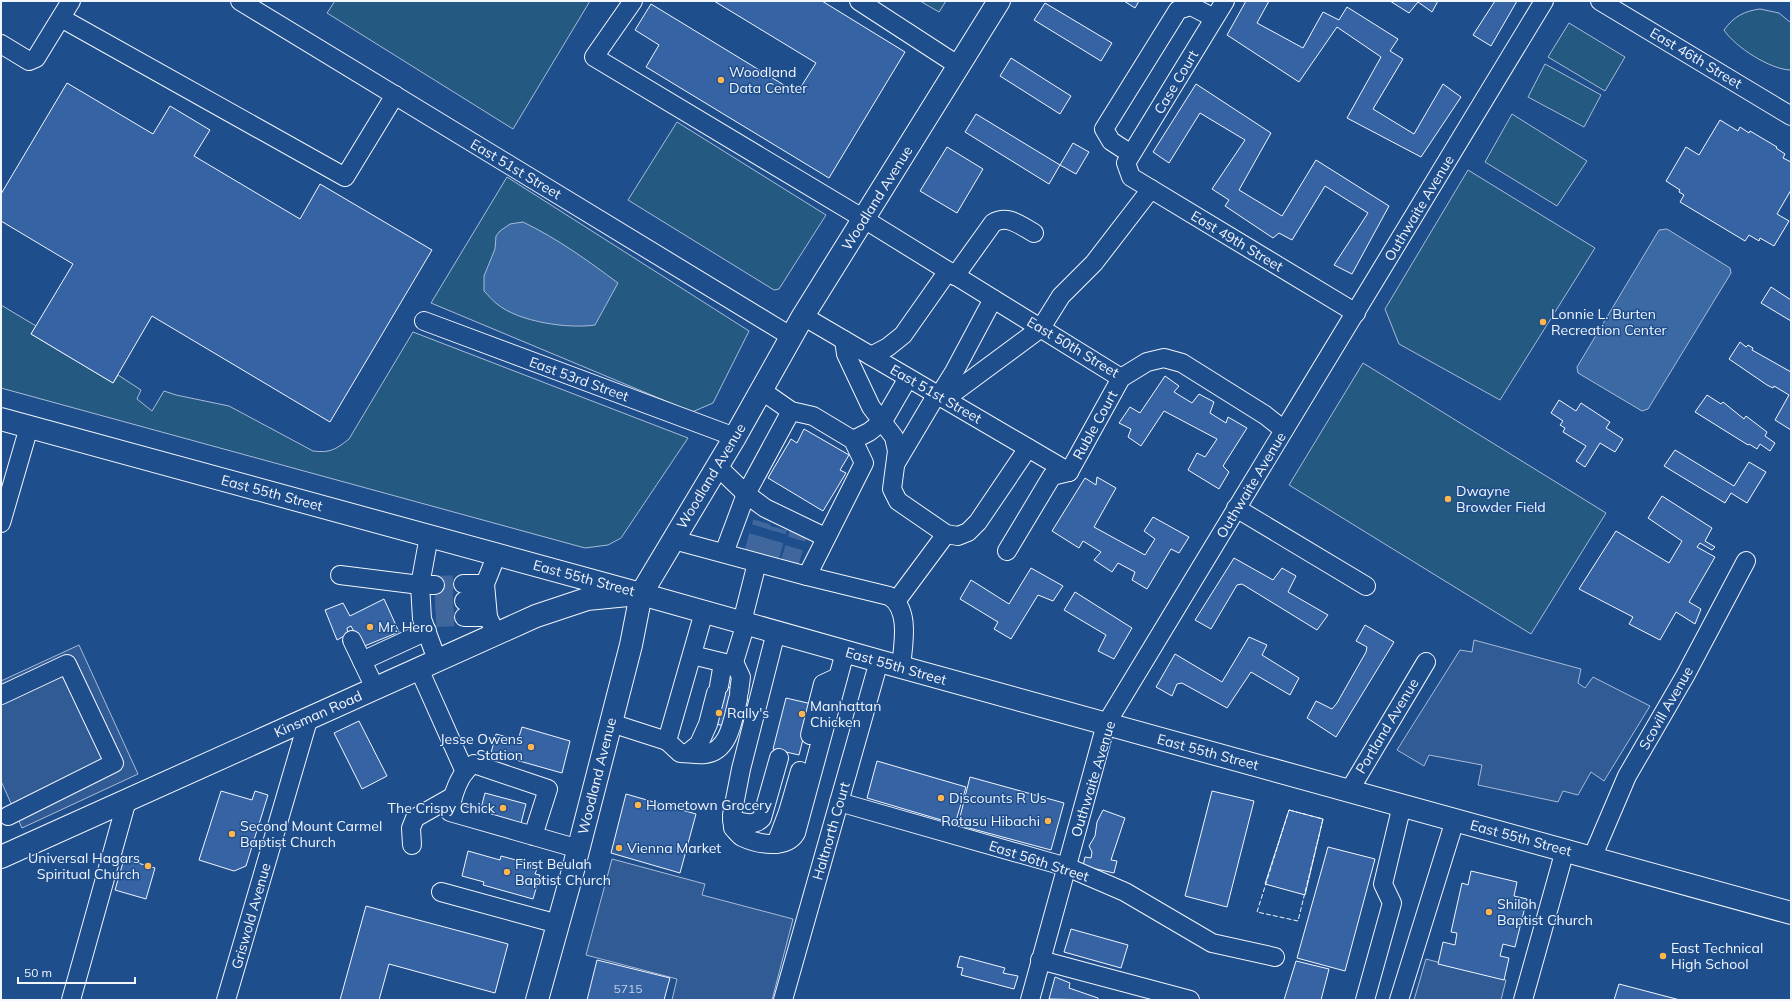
<svg xmlns="http://www.w3.org/2000/svg" width="1792" height="1001" font-family="Mulish,sans-serif">
  <rect width="100%" height="100%" fill="#1f4e8c"/>
  <g fill="#245a82" stroke="#a8bbd7">
    <path d="M 335,1 L 590,1 L 513,129 L 327,13 Z"/>
    <path d="M 920,1 L 946,1 L 939,12 Z"/>
    <path d="M 1760,9 L 1779,13 L 1791,23 L 1791,70 C 1771,70 1735,47 1724,30 C 1734,16 1745,11 1760,9 Z"/>
    <path d="M 1569,23 L 1625,57 L 1605,91 L 1548,57 Z"/>
    <path d="M 1545,64 L 1601,95 L 1584,127 L 1528,97 Z"/>
    <path d="M 1512,114 L 1587,161 L 1557,206 L 1485,162 Z"/>
    <path d="M 677,122 L 826,215 L 779,289 L 774,290 L 628,200 Z"/>
    <path d="M 1468,170 L 1595,248 L 1500,400 L 1399,344 L 1385,309 Z"/>
    <path d="M 507,177 L 749,331 L 713,403 L 692,412 L 431,303 Z"/>
    <path d="M 1,305 L 36,326 L 31,334 L 113,383 L 118,375 L 141,390 L 137,399 L 152,411 L 164,391 L 176,395 L 229,406 L 313,451 C 330,453 335,450 349,439 L 413,332 L 688,438 L 621,538 L 608,545 L 585,548 L 1,388 Z"/>
    <path d="M 1363,363 L 1606,513 L 1531,634 L 1289,485 Z"/>
  </g>
  <g fill="#305b95" stroke="#a8bbd7">
    <path d="M 1474,640 L 1581,669 L 1578,683 L 1585,688 L 1593,677 L 1650,706 L 1604,781 L 1591,772 L 1578,795 L 1563,791 L 1558,802 L 1478,785 L 1482,765 L 1429,755 L 1424,766 L 1397,750 L 1460,650 L 1472,652 Z"/>
    <path d="M 79,645 L 138,774 L 22,828 L 1,781 L 1,681 Z"/>
    <path d="M 612,859 L 705,884 L 702,895 L 793,919 L 772,1000 L 672,1000 L 677,979 L 586,955 Z"/>
    <path d="M 1426,959 L 1506,980 L 1501,1000 L 1414,1000 Z"/>
  </g>
  <g fill="#3b69a3" stroke="#a8bbd7">
    <path d="M 523,222 C 558,239 587,260 618,283 L 595,325 C 568,329 519,322 497,304 C 492,300 488,295 484,291 L 484,276 L 495,249 L 496,236 L 500,231 L 510,224 Z"/>
    <path d="M 1667,229 L 1730,268 L 1731,273 L 1648,409 L 1642,411 L 1578,373 L 1577,367 L 1659,230 Z"/>
  </g>
  <g fill="#3563a3" stroke="#f2f6ff">
    <path d="M 714,1 L 822,1 L 905,52 L 829,178 L 646,67 L 659,45 L 635,30 L 651,4 L 797,93 L 816,63 Z"/>
    <path d="M 1124,1 L 1139,1 L 1135,8 Z"/>
    <path d="M 1246,1 L 1269,1 L 1257,23 L 1303,48 L 1323,12 L 1339,20 L 1347,7 L 1398,39 L 1390,51 L 1403,59 L 1373,109 L 1414,134 L 1443,84 L 1461,97 L 1421,157 L 1347,118 L 1381,57 L 1337,27 L 1299,82 L 1227,35 Z"/>
    <path d="M 1390,1 L 1438,1 L 1432,12 L 1418,2 L 1409,13 Z"/>
    <path d="M 1495,1 L 1517,1 L 1491,46 L 1473,35 Z"/>
    <path d="M 1045,3 L 1112,43 L 1101,61 L 1034,20 Z"/>
    <path d="M 1011,58 L 1071,96 L 1060,114 L 1000,76 Z"/>
    <path d="M 67,83 L 153,134 L 170,106 L 210,130 L 194,156 L 300,219 L 320,184 L 432,250 L 330,422 L 152,316 L 113,383 L 31,334 L 73,264 L 1,221 L 1,194 Z"/>
    <path d="M 1196,84 L 1271,133 L 1239,190 L 1282,216 L 1316,160 L 1389,206 L 1352,274 L 1334,265 L 1368,213 L 1325,186 L 1292,240 L 1279,233 L 1273,238 L 1225,206 L 1229,200 L 1212,189 L 1245,140 L 1200,113 L 1169,163 L 1153,152 Z"/>
    <path d="M 976,114 L 1060,165 L 1049,184 L 965,132 Z"/>
    <path d="M 1720,120 L 1738,131 L 1740,127 L 1749,133 L 1750,131 L 1777,147 L 1776,148 L 1785,154 L 1783,158 L 1791,162 L 1791,190 L 1777,214 L 1789,221 L 1774,246 L 1760,238 L 1759,241 L 1749,235 L 1745,241 L 1680,202 L 1684,195 L 1679,192 L 1680,190 L 1666,181 L 1686,147 L 1699,155 Z"/>
    <path d="M 1073,143 L 1089,152 L 1076,174 L 1060,165 Z"/>
    <path d="M 947,147 L 983,169 L 957,213 L 920,191 Z"/>
    <path d="M 1771,287 L 1791,300 L 1791,321 L 1761,303 Z"/>
    <path d="M 1740,342 L 1746,347 L 1748,345 L 1753,348 L 1752,350 L 1791,372 L 1791,430 L 1775,420 L 1789,395 L 1774,386 L 1773,388 L 1767,385 L 1729,359 Z"/>
    <path d="M 1165,376 L 1179,386 L 1174,392 L 1192,403 L 1199,394 L 1214,402 L 1210,413 L 1226,423 L 1228,417 L 1247,428 L 1223,466 L 1229,472 L 1219,489 L 1188,470 L 1197,453 L 1205,457 L 1217,439 L 1164,411 L 1141,446 L 1128,437 L 1131,429 L 1119,423 L 1130,407 L 1140,413 Z"/>
    <path d="M 1707,395 L 1721,404 L 1723,402 L 1744,419 L 1746,416 L 1767,432 L 1765,436 L 1775,443 L 1770,451 L 1760,444 L 1757,449 L 1749,444 L 1748,445 L 1695,412 Z"/>
    <path d="M 1559,400 L 1576,411 L 1581,403 L 1610,422 L 1606,428 L 1623,439 L 1615,452 L 1600,443 L 1585,467 L 1576,461 L 1586,446 L 1563,432 L 1565,428 L 1560,425 L 1563,421 L 1551,413 Z"/>
    <path d="M 804,429 L 849,455 L 840,470 L 846,473 L 823,511 L 768,478 L 791,439 L 797,443 Z"/>
    <path d="M 1675,450 L 1734,486 L 1749,462 L 1766,472 L 1747,503 L 1731,493 L 1725,503 L 1664,466 Z"/>
    <path d="M 1097,477 L 1116,488 L 1094,527 L 1145,555 L 1155,539 L 1144,531 L 1153,517 L 1189,537 L 1179,553 L 1171,549 L 1147,589 L 1132,580 L 1135,572 L 1118,563 L 1112,572 L 1094,560 L 1101,552 L 1083,541 L 1079,548 L 1052,531 L 1085,478 L 1096,485 Z"/>
    <path d="M 1662,496 L 1712,528 L 1705,541 L 1715,547 L 1712,550 L 1700,543 L 1697,547 L 1715,557 L 1689,602 L 1701,609 L 1695,624 L 1676,612 L 1660,640 L 1629,624 L 1633,617 L 1579,589 L 1616,531 L 1669,563 L 1682,541 L 1648,518 Z"/>
    <path d="M 1234,558 L 1273,580 L 1282,568 L 1296,576 L 1288,592 L 1328,615 L 1317,630 L 1242,584 L 1237,585 L 1211,629 L 1195,620 Z"/>
    <path d="M 1031,568 L 1063,586 L 1053,601 L 1038,595 L 1011,639 L 994,629 L 998,622 L 960,599 L 971,580 L 1009,604 Z"/>
    <path d="M 1075,592 L 1132,628 L 1114,659 L 1098,651 L 1106,635 L 1064,610 Z"/>
    <path d="M 384,599 L 399,632 L 362,647 L 351,626 L 347,628 L 348,634 L 337,640 L 325,610 L 343,603 L 350,616 Z"/>
    <path d="M 1365,625 L 1394,642 L 1336,737 L 1307,718 L 1316,701 L 1332,709 L 1337,703 L 1366,652 L 1367,647 L 1356,641 Z"/>
    <path d="M 1249,637 L 1267,645 L 1262,655 L 1299,678 L 1290,695 L 1251,672 L 1227,708 L 1182,683 L 1177,684 L 1172,696 L 1156,687 L 1175,654 L 1222,682 Z"/>
    <path d="M 725,686 L 737,690 L 726,727 L 714,723 Z"/>
    <path d="M 786,698 L 812,704 L 799,755 L 773,749 Z"/>
    <path d="M 359,721 L 387,776 L 362,789 L 334,733 Z"/>
    <path d="M 522,727 L 570,741 L 562,773 L 491,753 L 496,734 L 518,740 Z"/>
    <path d="M 877,761 L 966,787 L 955,824 L 867,798 Z"/>
    <path d="M 970,777 L 1064,803 L 1051,850 L 958,825 Z"/>
    <path d="M 221,791 L 252,800 L 255,791 L 268,795 L 246,866 L 234,871 L 199,860 Z"/>
    <path d="M 1212,791 L 1254,801 L 1227,907 L 1185,896 Z"/>
    <path d="M 485,793 L 526,804 L 521,823 L 480,812 Z"/>
    <path d="M 626,794 L 696,814 L 680,873 L 611,853 Z"/>
    <path d="M 1103,810 L 1125,818 L 1111,860 L 1117,861 L 1114,873 L 1083,866 L 1085,857 L 1091,858 L 1092,852 L 1089,846 L 1095,836 L 1097,822 Z"/>
    <path d="M 1289,810 L 1323,819 L 1305,895 L 1265,884 Z"/>
    <path d="M 1328,847 L 1375,859 L 1345,971 L 1297,958 Z"/>
    <path d="M 468,851 L 500,860 L 501,856 L 531,864 L 530,868 L 537,869 L 535,874 L 540,875 L 533,899 L 483,885 L 484,882 L 462,876 Z"/>
    <path d="M 124,859 L 155,868 L 146,899 L 115,890 Z"/>
    <path d="M 1471,871 L 1517,882 L 1514,896 L 1527,899 L 1515,947 L 1503,944 L 1500,956 L 1509,958 L 1504,980 L 1438,964 L 1443,942 L 1455,945 L 1457,933 L 1451,932 L 1462,883 L 1468,885 Z"/>
    <path d="M 366,906 L 508,944 L 495,993 L 389,964 L 379,1000 L 340,1000 Z"/>
    <path d="M 1071,929 L 1128,945 L 1121,968 L 1064,952 Z"/>
    <path d="M 960,956 L 1005,968 L 1003,973 L 1018,976 L 1014,989 L 961,975 L 963,968 L 957,967 Z"/>
    <path d="M 597,960 L 670,978 L 664,1000 L 587,1000 Z"/>
    <path d="M 1296,961 L 1329,969 L 1321,1000 L 1284,1000 Z"/>
    <path d="M 1055,977 L 1070,983 L 1069,988 L 1098,998 L 1098,1000 L 1049,999 Z"/>
    <path d="M 1619,984 L 1680,1000 L 1614,1000 Z"/>
  </g>
  <g fill="none" stroke-linecap="round" stroke-linejoin="round">
    <g stroke="#3f679d" stroke-width="18" stroke-dasharray="18 9" stroke-linecap="butt">
      <path d="M 753,553 L 762,522"/>
      <path d="M 770,558 L 778,528"/>
      <path d="M 789,565 L 799,531"/>
      <path d="M 435,585 L 463,584"/>
      <path d="M 435,602 L 464,601"/>
      <path d="M 436,618 L 464,617"/>
    </g>
    <defs>
      <g id="minor">
        <path d="M 240,1 L 792,337"/>
        <path d="M 633,1 L 594,57 L 864,219 L 1121,378"/>
        <path d="M 859,1 L 959,66"/>
        <path d="M 1225,1 L 1126,163 L 1131,177 L 1356,313"/>
        <path d="M 1600,1 L 1791,116"/>
        <path d="M 61,18 L 345,177 L 395,95"/>
        <path d="M 1,44 L 29,61 L 36,58 L 71,1"/>
        <path d="M 1131,154 L 1111,141 L 1104,129 L 1178,10 L 1191,6 L 1214,18"/>
        <path d="M 955,276 L 993,223 C 1008,214 1021,226 1034,233"/>
        <path d="M 803,316 L 1069,472"/>
        <path d="M 424,321 L 735,437"/>
        <path d="M 844,340 L 846,354 L 871,407 L 894,437 L 897,451 L 892,489 L 898,501 L 946,534 L 958,536 L 968,532 L 978,522 L 1028,448"/>
        <path d="M 871,356 L 888,347 L 903,335 L 948,271"/>
        <path d="M 939,396 L 954,372 L 993,299"/>
        <path d="M 945,399 L 1041,328 L 1061,296 L 1094,263 L 1151,189"/>
        <path d="M 853,440 L 869,432 L 883,421 L 908,378"/>
        <path d="M 896,463 L 937,394"/>
        <path d="M 717,466 L 746,494 L 791,411"/>
        <path d="M 1069,472 L 1121,378 L 1147,362 L 1164,358 L 1182,363 L 1265,415 L 1284,430"/>
        <path d="M 1236,508 L 1366,586"/>
        <path d="M 1,523 L 29,427"/>
        <path d="M 429,536 L 420,585 L 422,619 L 437,660"/>
        <path d="M 674,540 L 807,576 L 864,463 L 853,440 L 813,416 L 791,411 L 761,390"/>
        <path d="M 1007,551 L 1052,476 L 1069,472"/>
        <path d="M 724,553 L 746,494 L 765,508 L 825,537"/>
        <path d="M 340,575 L 420,585 L 435,585"/>
        <path d="M 807,576 L 889,596 C 911,609 903,645 901,667"/>
        <path d="M 463,584 L 485,584"/>
        <path d="M 897,600 L 946,534"/>
        <path d="M 464,601 L 486,599"/>
        <path d="M 464,617 L 488,617"/>
        <path d="M 742,622 L 757,563"/>
        <path d="M 776,632 L 741,769 L 732,815 L 733,828 C 736,831 739,835 742,837 C 757,844 786,850 796,833 L 845,652"/>
        <path d="M 496,634 L 488,617 L 485,584 L 497,554"/>
        <path d="M 352,640 L 375,688"/>
        <path d="M 692,655 L 729,664 L 734,662 L 746,623"/>
        <path d="M 362,661 L 427,631"/>
        <path d="M 734,662 L 741,677 L 739,692"/>
        <path d="M 419,669 L 465,772"/>
        <path d="M 719,686 L 723,663"/>
        <path d="M 1,695 L 67,664 L 114,763 L 8,816"/>
        <path d="M 611,723 L 667,741 L 680,753 C 688,753 697,755 705,754 C 730,751 733,718 738,699"/>
        <path d="M 810,735 L 823,684 L 838,677"/>
        <path d="M 667,741 L 704,612"/>
        <path d="M 688,753 L 699,744 L 708,724 L 716,693"/>
        <path d="M 1349,791 L 1426,662"/>
        <path d="M 839,802 L 1067,867 L 1125,892 L 1212,943 L 1275,957"/>
        <path d="M 732,820 C 743,822 754,827 762,818 L 779,758"/>
        <path d="M 533,836 L 548,789 L 474,764 C 459,772 452,797 450,812 C 493,824 536,837 579,849"/>
        <path d="M 776,844 L 788,812 L 800,771"/>
        <path d="M 412,845 L 411,828 L 415,818 L 452,797"/>
        <path d="M 1592,858 L 1627,776 L 1685,676 L 1746,561"/>
        <path d="M 441,892 L 558,924"/>
        <path d="M 1040,960 L 1190,1000"/>
        <path d="M 71,1000 L 127,800"/>
        <path d="M 226,1000 L 309,717"/>
        <path d="M 783,1000 L 879,661"/>
        <path d="M 1030,1000 L 1106,724 L 1544,1"/>
        <path d="M 1365,1000 L 1392,903 L 1383,884 L 1402,805"/>
        <path d="M 1399,1000 L 1455,820"/>
        <path d="M 1523,1000 L 1565,850"/>
      </g>
      <g id="major">
        <path d="M 1,419 L 641,594 L 879,661 L 1791,913"/>
        <path d="M 1,857 L 536,616 L 587,599 L 628,595"/>
        <path d="M 537,1000 L 572,874 L 631,645 L 641,594 L 735,437 L 803,316 L 999,1"/>
      </g>
    </defs>
    <use href="#minor" stroke="#f2f6ff" stroke-width="20"/>
    <use href="#major" stroke="#f2f6ff" stroke-width="24"/>
    <use href="#minor" stroke="#1f4e8c" stroke-width="18"/>
    <use href="#major" stroke="#1f4e8c" stroke-width="22"/>
    <path stroke="#f2f6ff" stroke-width="1" stroke-dasharray="5 2" stroke-linecap="butt" d="M 1289,810 L 1323,819 L 1298,921 L 1257,912 Z"/>
  </g>
  <g fill="#ffb74d" stroke="#1f4e8c" stroke-width="1.5">
    <circle cx="721" cy="80" r="4"/>
    <circle cx="1543" cy="322" r="4"/>
    <circle cx="1448" cy="499" r="4"/>
    <circle cx="370" cy="627" r="4"/>
    <circle cx="719" cy="713" r="4"/>
    <circle cx="802" cy="714" r="4"/>
    <circle cx="531" cy="747" r="4"/>
    <circle cx="941" cy="798" r="4"/>
    <circle cx="638" cy="805" r="4"/>
    <circle cx="503" cy="808" r="4"/>
    <circle cx="1048" cy="821" r="4"/>
    <circle cx="232" cy="834" r="4"/>
    <circle cx="619" cy="848" r="4"/>
    <circle cx="148" cy="866" r="4"/>
    <circle cx="507" cy="872" r="4"/>
    <circle cx="1489" cy="912" r="4"/>
    <circle cx="1663" cy="956" r="4"/>
  </g>
  <g text-anchor="middle" stroke-width="3" stroke-linejoin="round" paint-order="stroke">
    <g font-size="12" fill="#c3d1e8">
      <text x="628" y="993">5715</text>
    </g>
    <g font-size="14" fill="#f2f6ff" stroke="#1f4e8c">
      <text transform="translate(1696 58) rotate(31)" y="5">East 46th Street</text>
      <text transform="translate(1176 82) rotate(-59)" y="5">Case Court</text>
      <text transform="translate(516 169) rotate(31)" y="5">East 51st Street</text>
      <text transform="translate(877 198) rotate(-58)" y="5">Woodland Avenue</text>
      <text transform="translate(1419 208) rotate(-59)" y="5">Outhwaite Avenue</text>
      <text transform="translate(1237 241) rotate(31)" y="5">East 49th Street</text>
      <text transform="translate(1073 347) rotate(31)" y="5">East 50th Street</text>
      <text transform="translate(579 379) rotate(20)" y="5">East 53rd Street</text>
      <text transform="translate(936 394) rotate(30)" y="5">East 51st Street</text>
      <text transform="translate(1095 425) rotate(-61)" y="5">Ruble Court</text>
      <text transform="translate(711 476) rotate(-59)" y="5">Woodland Avenue</text>
      <text transform="translate(1251 485) rotate(-59)" y="5">Outhwaite Avenue</text>
      <text transform="translate(272 493) rotate(15)" y="5">East 55th Street</text>
      <text transform="translate(584 578) rotate(15)" y="5">East 55th Street</text>
      <text transform="translate(896 666) rotate(16)" y="5">East 55th Street</text>
      <text transform="translate(1666 708) rotate(-60)" y="5">Scovill Avenue</text>
      <text transform="translate(318 714) rotate(-24)" y="5">Kinsman Road</text>
      <text transform="translate(1387 726) rotate(-59)" y="5">Portland Avenue</text>
      <text transform="translate(1208 752) rotate(15)" y="5">East 55th Street</text>
      <text transform="translate(597 776) rotate(-76)" y="5">Woodland Avenue</text>
      <text transform="translate(1093 779) rotate(-73)" y="5">Outhwaite Avenue</text>
      <text transform="translate(831 831) rotate(-74)" y="5">Haltnorth Court</text>
      <text transform="translate(1521 838) rotate(15)" y="5">East 55th Street</text>
      <text transform="translate(1039 861) rotate(18)" y="5">East 56th Street</text>
      <text transform="translate(251 916) rotate(-74)" y="5">Griswold Avenue</text>
    </g>
    <g font-size="14" fill="#f2f6ff" stroke="#1f4e8c" text-anchor="start">
      <text x="729" y="77">Woodland<tspan x="729" dy="16">Data Center</tspan></text>
      <text x="1551" y="319">Lonnie L. Burten<tspan x="1551" dy="16">Recreation Center</tspan></text>
      <text x="1456" y="496">Dwayne<tspan x="1456" dy="16">Browder Field</tspan></text>
      <text x="378" y="632">Mr. Hero</text>
      <text x="810" y="711">Manhattan<tspan x="810" dy="16">Chicken</tspan></text>
      <text x="727" y="718">Rally's</text>
      <text x="523" y="744" text-anchor="end">Jesse Owens<tspan x="523" dy="16">Station</tspan></text>
      <text x="949" y="803">Discounts R Us</text>
      <text x="646" y="810">Hometown Grocery</text>
      <text x="495" y="813" text-anchor="end">The Crispy Chick</text>
      <text x="1040" y="826" text-anchor="end">Rotasu Hibachi</text>
      <text x="240" y="831">Second Mount Carmel<tspan x="240" dy="16">Baptist Church</tspan></text>
      <text x="627" y="853">Vienna Market</text>
      <text x="140" y="863" text-anchor="end">Universal Hagars<tspan x="140" dy="16">Spiritual Church</tspan></text>
      <text x="515" y="869">First Beulah<tspan x="515" dy="16">Baptist Church</tspan></text>
      <text x="1497" y="909">Shiloh<tspan x="1497" dy="16">Baptist Church</tspan></text>
      <text x="1671" y="953">East Technical<tspan x="1671" dy="16">High School</tspan></text>
    </g>
  </g>
  <rect width="1792" height="1001" fill="none" stroke="#f2f6ff" stroke-width="4"/>
  <path d="M18 977v6h117v-6" fill="none" stroke="#f2f6ff" stroke-width="2"/>
  <text x="24" y="977" font-size="12" fill="#f2f6ff" stroke="#1f4e8c" stroke-width="3" paint-order="stroke">50 m</text>
</svg>
